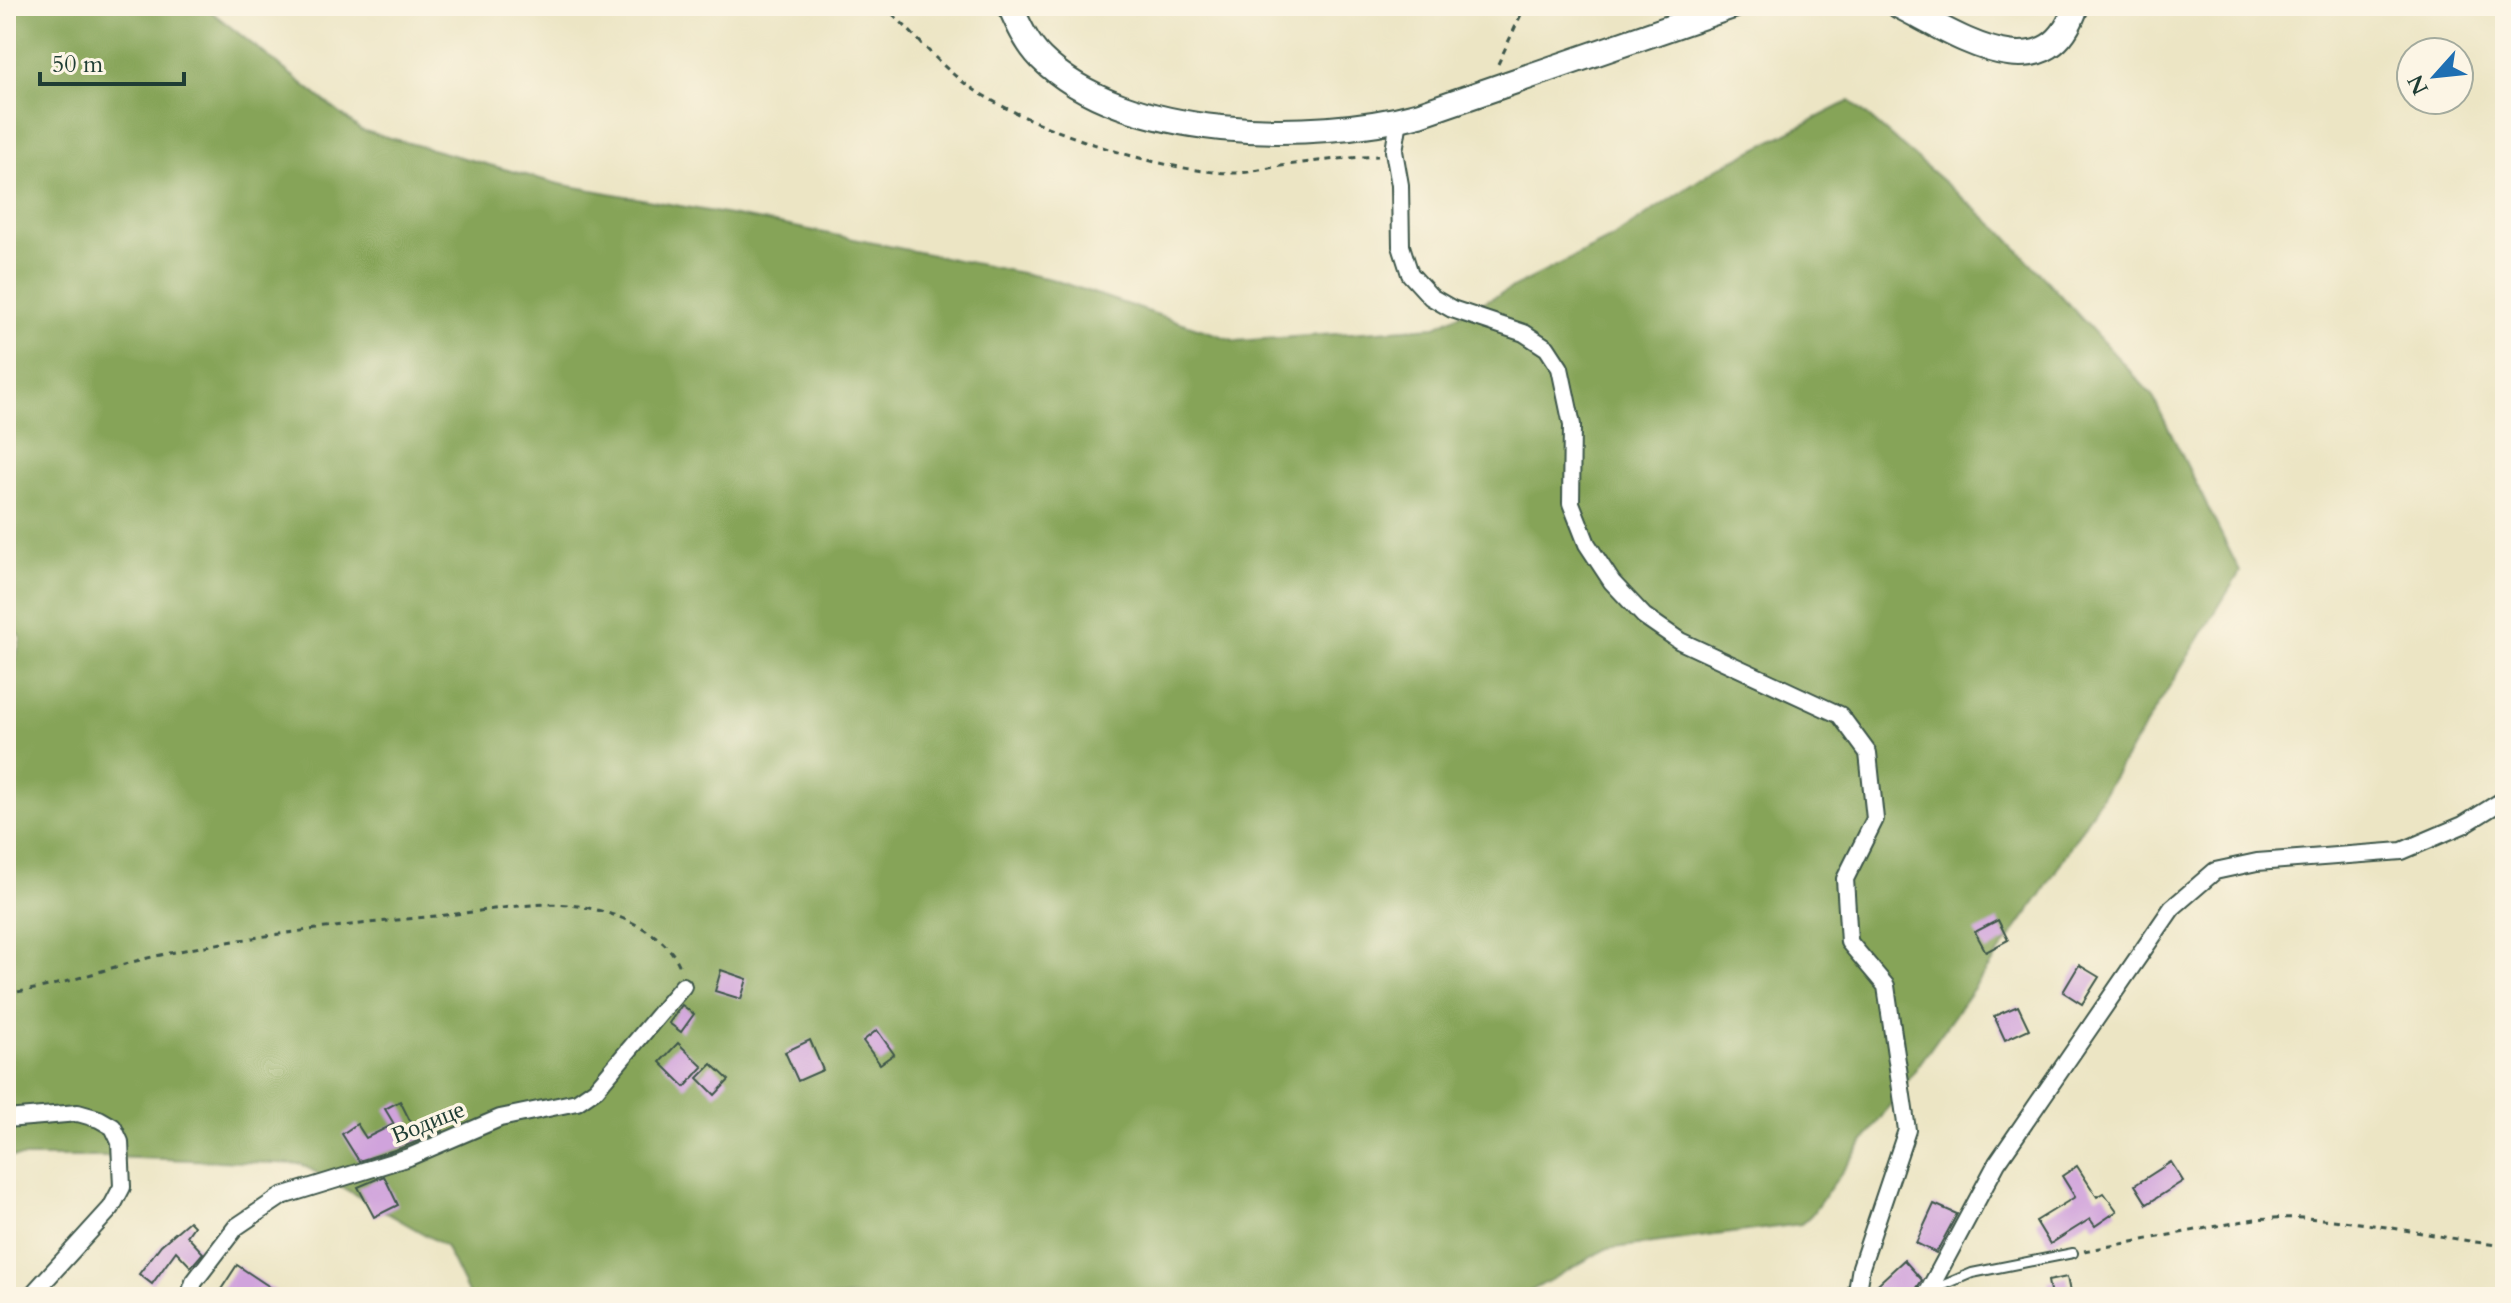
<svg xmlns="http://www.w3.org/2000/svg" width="2511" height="1303" font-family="Cardo,serif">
  <rect width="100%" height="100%" fill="#fcf5e5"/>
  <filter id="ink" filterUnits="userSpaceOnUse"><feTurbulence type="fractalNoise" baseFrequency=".0125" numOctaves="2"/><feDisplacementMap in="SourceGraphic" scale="16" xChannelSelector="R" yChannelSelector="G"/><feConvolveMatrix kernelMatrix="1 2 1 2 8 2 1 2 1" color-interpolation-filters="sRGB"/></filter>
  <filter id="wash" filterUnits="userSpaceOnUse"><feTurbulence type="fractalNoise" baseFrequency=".006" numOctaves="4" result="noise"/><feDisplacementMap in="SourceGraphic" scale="32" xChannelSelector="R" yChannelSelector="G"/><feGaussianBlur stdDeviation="1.8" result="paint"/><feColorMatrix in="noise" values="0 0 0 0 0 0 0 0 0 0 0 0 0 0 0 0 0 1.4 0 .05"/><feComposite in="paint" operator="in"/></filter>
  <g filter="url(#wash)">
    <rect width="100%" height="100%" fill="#ece5c4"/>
    <path fill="#86a458" stroke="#527046" stroke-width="2" d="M 6,6 L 204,6 L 361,130 L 559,184 L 785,225 L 1051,279 L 1236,341 L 1434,327 L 1612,238 L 1714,170 L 1850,101 L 2001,231 L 2152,395 L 2240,572 L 2042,893 L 1811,1215 L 1801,1224 L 1606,1249 L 1520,1297 L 470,1297 L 445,1246 L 301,1164 L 110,1157 L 6,1157 L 6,700 L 21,638 L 6,616 Z"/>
    <g id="blocks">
      <g fill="#d0a3dc">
        <path d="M 1998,920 L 2008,940 L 1986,952 L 1975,932 Z"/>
        <path d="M 2079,965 L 2099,977 L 2082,1004 L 2063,992 Z"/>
        <path d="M 721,970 L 747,979 L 741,999 L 715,991 Z"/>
        <path d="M 682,1005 L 694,1014 L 681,1032 L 669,1023 Z"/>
        <path d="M 2018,1006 L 2029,1029 L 2005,1040 L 1994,1016 Z"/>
        <path d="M 877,1030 L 894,1054 L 880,1064 L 863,1041 Z"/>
        <path d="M 810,1040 L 823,1070 L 798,1081 L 785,1052 Z"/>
        <path d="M 678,1043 L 703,1067 L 685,1087 L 660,1062 Z"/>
        <path d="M 712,1064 L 729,1080 L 715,1095 L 698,1078 Z"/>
        <path d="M 400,1101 L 417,1135 L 440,1124 L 443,1131 L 401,1148 L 359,1161 L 342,1134 L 357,1124 L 366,1138 L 394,1124 L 385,1109 Z"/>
        <path d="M 2171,1162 L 2183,1181 L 2147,1204 L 2135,1185 Z"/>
        <path d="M 2077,1166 L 2097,1197 L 2104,1193 L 2117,1211 L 2095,1226 L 2090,1219 L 2050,1244 L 2036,1221 L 2075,1197 L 2062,1176 Z"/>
        <path d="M 384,1176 L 398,1205 L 374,1217 L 358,1187 Z"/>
        <path d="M 1934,1204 L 1957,1214 L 1936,1253 L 1916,1243 Z"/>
        <path d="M 189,1221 L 194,1226 L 187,1236 L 203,1253 L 191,1267 L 176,1251 L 152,1284 L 139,1274 L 161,1245 Z"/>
        <path d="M 1904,1260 L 1922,1280 L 1911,1297 L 1867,1297 L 1868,1293 Z"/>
        <path d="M 237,1265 L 285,1297 L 216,1297 Z"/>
        <path d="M 2067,1277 L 2071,1297 L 2051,1297 L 2048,1281 Z"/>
      </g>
    </g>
  </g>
  <g filter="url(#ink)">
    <use href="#blocks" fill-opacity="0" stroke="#3e564a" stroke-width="2"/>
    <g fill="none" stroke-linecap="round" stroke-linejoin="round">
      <defs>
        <path id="service" d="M 1932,1290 L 1972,1273 L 2073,1253"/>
        <g id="minor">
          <path d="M 1399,120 L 1394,151 L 1400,185 L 1401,246 L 1410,274 L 1431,297 L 1452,309 L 1524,333 L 1547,348 L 1560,368 L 1572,425 L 1571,503 L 1587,544 L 1612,582 L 1644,616 L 1680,641 L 1840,715 L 1868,753 L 1875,819 L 1845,879 L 1849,942 L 1886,986 L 1907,1130 L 1861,1267 L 1856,1297"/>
          <path d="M 6,1119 L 78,1113 L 99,1119 L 113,1127 L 120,1142 L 122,1187 L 111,1208 L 30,1297"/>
          <path d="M 189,1297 L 194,1282 L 236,1227 L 282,1196 L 409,1157 L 500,1118 L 577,1102 L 596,1089 L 683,986"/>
          <path d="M 1922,1297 L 1928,1292 L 1997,1163 L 2172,908 L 2215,871 L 2257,862 L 2402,851 L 2463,825 L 2505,799"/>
        </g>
        <g id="secondary">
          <path d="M 1010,6 C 1018,24 1027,44 1041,58 C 1124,141 1313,143 1420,114 L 1733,6"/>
          <path d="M 1899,6 C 1954,33 2047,99 2076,6"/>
        </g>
      </defs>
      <use href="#service" stroke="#3e564a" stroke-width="12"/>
      <use href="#minor" stroke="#3e564a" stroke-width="20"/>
      <use href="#secondary" stroke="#3e564a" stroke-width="28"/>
      <g stroke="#3e564a" stroke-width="3" stroke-dasharray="6 6" stroke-linecap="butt">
        <path d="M 884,6 C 911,30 934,60 963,82 C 1022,126 1165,175 1239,173 C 1253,172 1267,168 1281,166 C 1313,161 1346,158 1378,156"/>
        <path d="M 1498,64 L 1525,6"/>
        <path d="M 6,993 C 56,989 104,968 152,957 C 249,935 347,925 446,915 C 489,911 535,900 578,906 C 615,912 669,932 681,970"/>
        <path d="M 2084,1251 L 2255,1219 C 2340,1212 2421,1236 2505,1246"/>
      </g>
      <use href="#service" stroke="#fff" stroke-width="8"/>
      <use href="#minor" stroke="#fff" stroke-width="16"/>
      <use href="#secondary" stroke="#fff" stroke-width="24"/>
    </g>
  </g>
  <g text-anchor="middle" stroke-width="7" stroke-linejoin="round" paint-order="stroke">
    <g font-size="24" fill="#1f3d34" stroke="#fcf5e5">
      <text transform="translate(428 1122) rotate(-22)" y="8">Водице</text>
    </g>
  </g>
  <rect width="2511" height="1303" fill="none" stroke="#fcf5e5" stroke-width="32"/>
  <g transform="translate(2435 76) rotate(243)"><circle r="38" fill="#fcf5e5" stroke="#a4ab9e" stroke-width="2"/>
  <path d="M0-6L14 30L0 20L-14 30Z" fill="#1f6fb2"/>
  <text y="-12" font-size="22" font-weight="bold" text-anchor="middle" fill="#1f3d34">N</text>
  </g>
  <path d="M40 72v12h144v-12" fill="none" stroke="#1f3d34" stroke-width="4"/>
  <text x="52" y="72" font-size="24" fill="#1f3d34" stroke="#fcf5e5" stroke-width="6" paint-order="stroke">50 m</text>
</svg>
